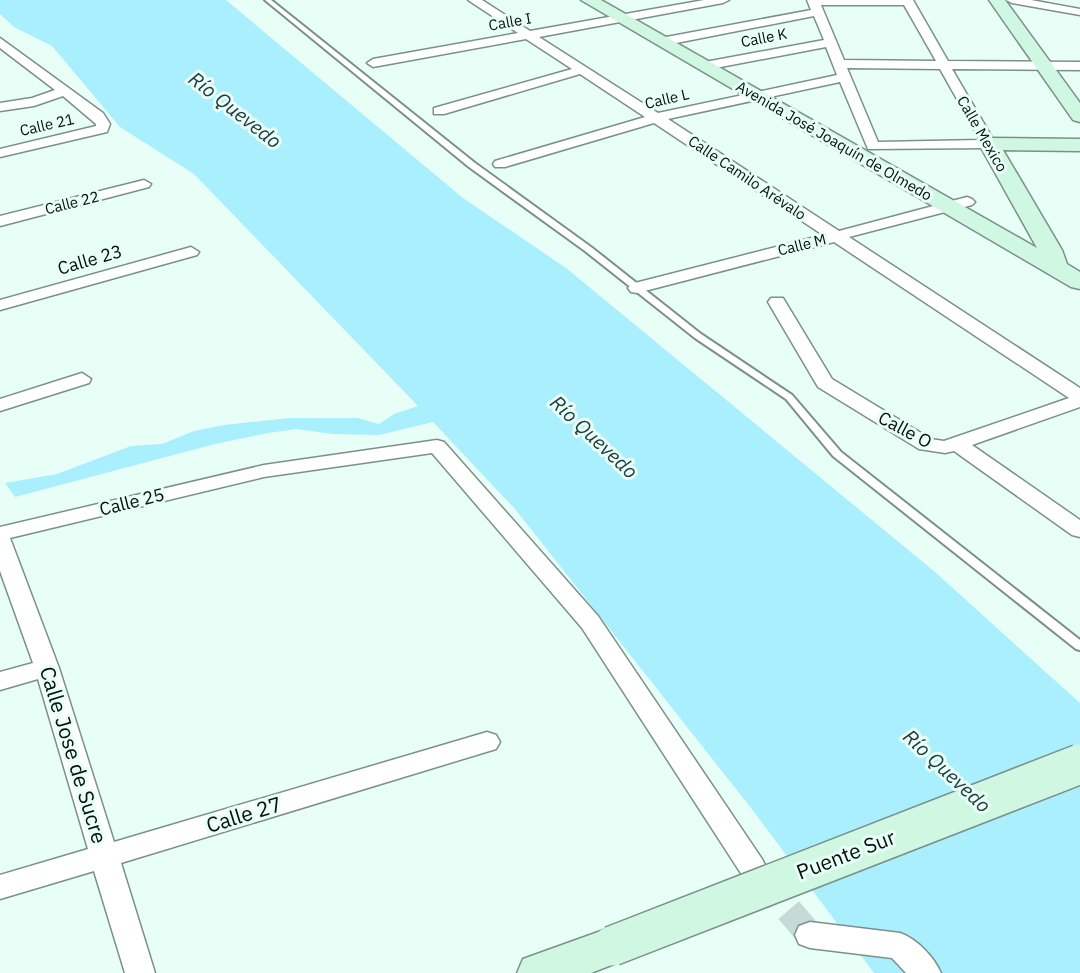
<svg xmlns="http://www.w3.org/2000/svg" width="1080" height="973" font-family="'IBM Plex Sans',sans-serif">
  <rect width="100%" height="100%" fill="#e8fff8"/>
  <path fill="#a9effe" d="M 0,0 L 226,0 L 463,198 L 566,268 L 935,572 L 1080,703 L 1080,973 L 874,973 L 751,808 L 515,509 L 433,422 L 379,435 L 332,434 L 297,429 L 268,433 L 215,444 L 15,497 L 5,483 L 57,474 L 131,446 L 162,444 L 194,431 L 224,425 L 290,418 L 358,418 L 379,424 L 394,414 L 418,406 L 194,174 L 120,127 L 52,46 L 14,27 L 0,14 Z"/>
  <g fill="none" stroke-linecap="round" stroke-linejoin="round">
    <path stroke="#c6dbd5" stroke-width="27" stroke-dasharray="27 14" stroke-linecap="butt" d="M 762,879 L 810,935"/>
    <defs>
      <path id="lane" d="M 265,0 L 271,0 L 475,163 L 591,247 L 701,334 L 792,395 L 841,452 L 1080,640 L 1080,650 L 1076,649 L 833,456 L 786,399 L 695,338 L 585,251 L 469,167 Z"/>
      <g id="street">
        <path d="M 468,0 L 482,0 L 530,31 L 704,0 L 729,0 L 723,3 L 539,37 L 658,113 L 837,75 L 826,47 L 705,70 L 699,66 L 705,62 L 824,40 L 814,16 L 661,46 L 655,42 L 661,38 L 811,10 L 807,0 L 913,0 L 948,61 L 1080,62 L 1080,70 L 952,69 L 996,144 L 989,148 L 868,149 L 840,82 L 668,119 L 839,231 L 967,197 L 972,199 L 975,202 L 972,205 L 849,237 L 1080,388 L 1080,407 L 972,445 L 1080,520 L 1080,537 L 1072,535 L 954,451 L 945,453 L 919,449 L 818,387 L 768,302 L 771,298 L 783,298 L 832,379 L 931,439 L 944,441 L 1069,398 L 834,242 L 637,293 L 631,292 L 628,288 L 631,284 L 823,235 L 654,123 L 505,167 L 495,167 L 493,164 L 495,161 L 645,117 L 580,74 L 444,114 L 434,114 L 434,108 L 572,69 L 526,39 L 373,67 L 367,63 L 373,59 L 518,33 ZM 821,5 L 904,5 L 936,61 L 844,60 ZM 847,68 L 940,69 L 980,140 L 878,142 Z"/>
        <path d="M 1006,0 L 1031,0 L 1080,9 L 1080,15 L 1012,3 Z"/>
        <path d="M 0,38 L 103,113 L 110,124 L 107,132 L 0,157 L 0,149 L 96,126 L 96,124 L 63,96 L 34,106 L 0,111 L 0,103 L 32,98 L 55,90 L 0,48 Z"/>
        <path d="M 144,180 L 151,184 L 149,187 L 0,226 L 0,216 Z"/>
        <path d="M 191,247 L 199,252 L 197,255 L 0,310 L 0,300 Z"/>
        <path d="M 82,373 L 91,379 L 89,383 L 0,411 L 0,399 Z"/>
        <path d="M 437,440 L 444,442 L 598,616 L 762,859 L 766,867 L 762,875 L 752,879 L 742,875 L 582,628 L 432,453 L 264,477 L 10,538 L 59,668 L 114,842 L 487,732 L 496,735 L 500,742 L 496,749 L 121,863 L 155,973 L 125,973 L 94,871 L 0,899 L 0,875 L 88,849 L 38,679 L 0,690 L 0,672 L 33,663 L 0,571 L 0,527 L 264,465 Z"/>
        <path d="M 810,922 L 900,933 C 917,939 934,957 941,973 L 906,973 L 892,958 L 810,948 L 799,944 L 795,935 L 799,926 Z"/>
      </g>
      <g id="secondary">
        <path d="M 581,0 L 601,0 L 1037,248 L 979,144 L 982,140 L 989,138 L 1080,139 L 1080,151 L 1003,150 L 1062,250 L 1067,264 L 1080,272 L 1080,289 L 1071,287 Z"/>
        <path d="M 989,0 L 1005,0 L 1080,103 L 1080,122 L 1073,120 Z"/>
        <path d="M 612,927 L 627,933 L 634,946 L 627,959 L 591,973 L 517,973 L 523,959 Z"/>
      </g>
    </defs>
    <use href="#lane" stroke="#7b908a" stroke-width="4"/>
    <use href="#street" stroke="#7b908a" stroke-width="3"/>
    <use href="#secondary" stroke="#7b908a" stroke-width="3"/>
    <use href="#lane" fill="#fff" fill-rule="evenodd"/>
    <use href="#street" fill="#fff" fill-rule="evenodd"/>
    <use href="#secondary" fill="#d0f7e2" fill-rule="evenodd"/>
    <defs>
      <path id="secondary-bridge" d="M 612,946 L 1080,764"/>
    </defs>
    <use href="#secondary-bridge" stroke="#7b908a" stroke-width="42" stroke-linecap="butt"/>
    <use href="#secondary-bridge" stroke="#d0f7e2" stroke-width="39"/>
  </g>
  <g text-anchor="middle" stroke-width="6" stroke-linejoin="round" paint-order="stroke">
    <g font-size="15" fill="#070e0c" stroke="#e8fff8">
      <text transform="translate(510 22) rotate(-10)" y="5">Calle I</text>
      <text transform="translate(764 38) rotate(-11)" y="5">Calle K</text>
      <text transform="translate(667 99) rotate(-13)" y="5">Calle L</text>
      <text transform="translate(47 125) rotate(-13)" y="5">Calle 21</text>
      <text transform="translate(982 134) rotate(60)" y="5">Calle Mexico</text>
      <text transform="translate(834 141) rotate(30)" y="5">Avenida José Joaquín de Olmedo</text>
      <text transform="translate(747 178) rotate(34)" y="5">Calle Camilo Arévalo</text>
      <text transform="translate(72 203) rotate(-14)" y="5">Calle 22</text>
      <text transform="translate(802 245) rotate(-14)" y="5">Calle M</text>
    </g>
    <g font-size="18" fill="#070e0c" stroke="#e8fff8">
      <text transform="translate(90 260) rotate(-16)" y="6">Calle 23</text>
      <text transform="translate(905 430) rotate(28)" y="6">Calle O</text>
      <text transform="translate(132 502) rotate(-14)" y="6">Calle 25</text>
    </g>
    <g font-size="20" font-style="italic" fill="#233a3e" stroke="#e8fff8">
      <text transform="translate(235 110) rotate(38)" y="7">Río Quevedo</text>
      <text transform="translate(594 437) rotate(43)" y="7">Río Quevedo</text>
      <text transform="translate(947 771) rotate(43)" y="7">Río Quevedo</text>
    </g>
    <g font-size="21" fill="#070e0c" stroke="#e8fff8">
      <text transform="translate(73 755) rotate(73)" y="7">Calle Jose de Sucre</text>
      <text transform="translate(244 815) rotate(-17)" y="7">Calle 27</text>
      <text transform="translate(846 855) rotate(-21)" y="7">Puente Sur</text>
    </g>
  </g>
</svg>
